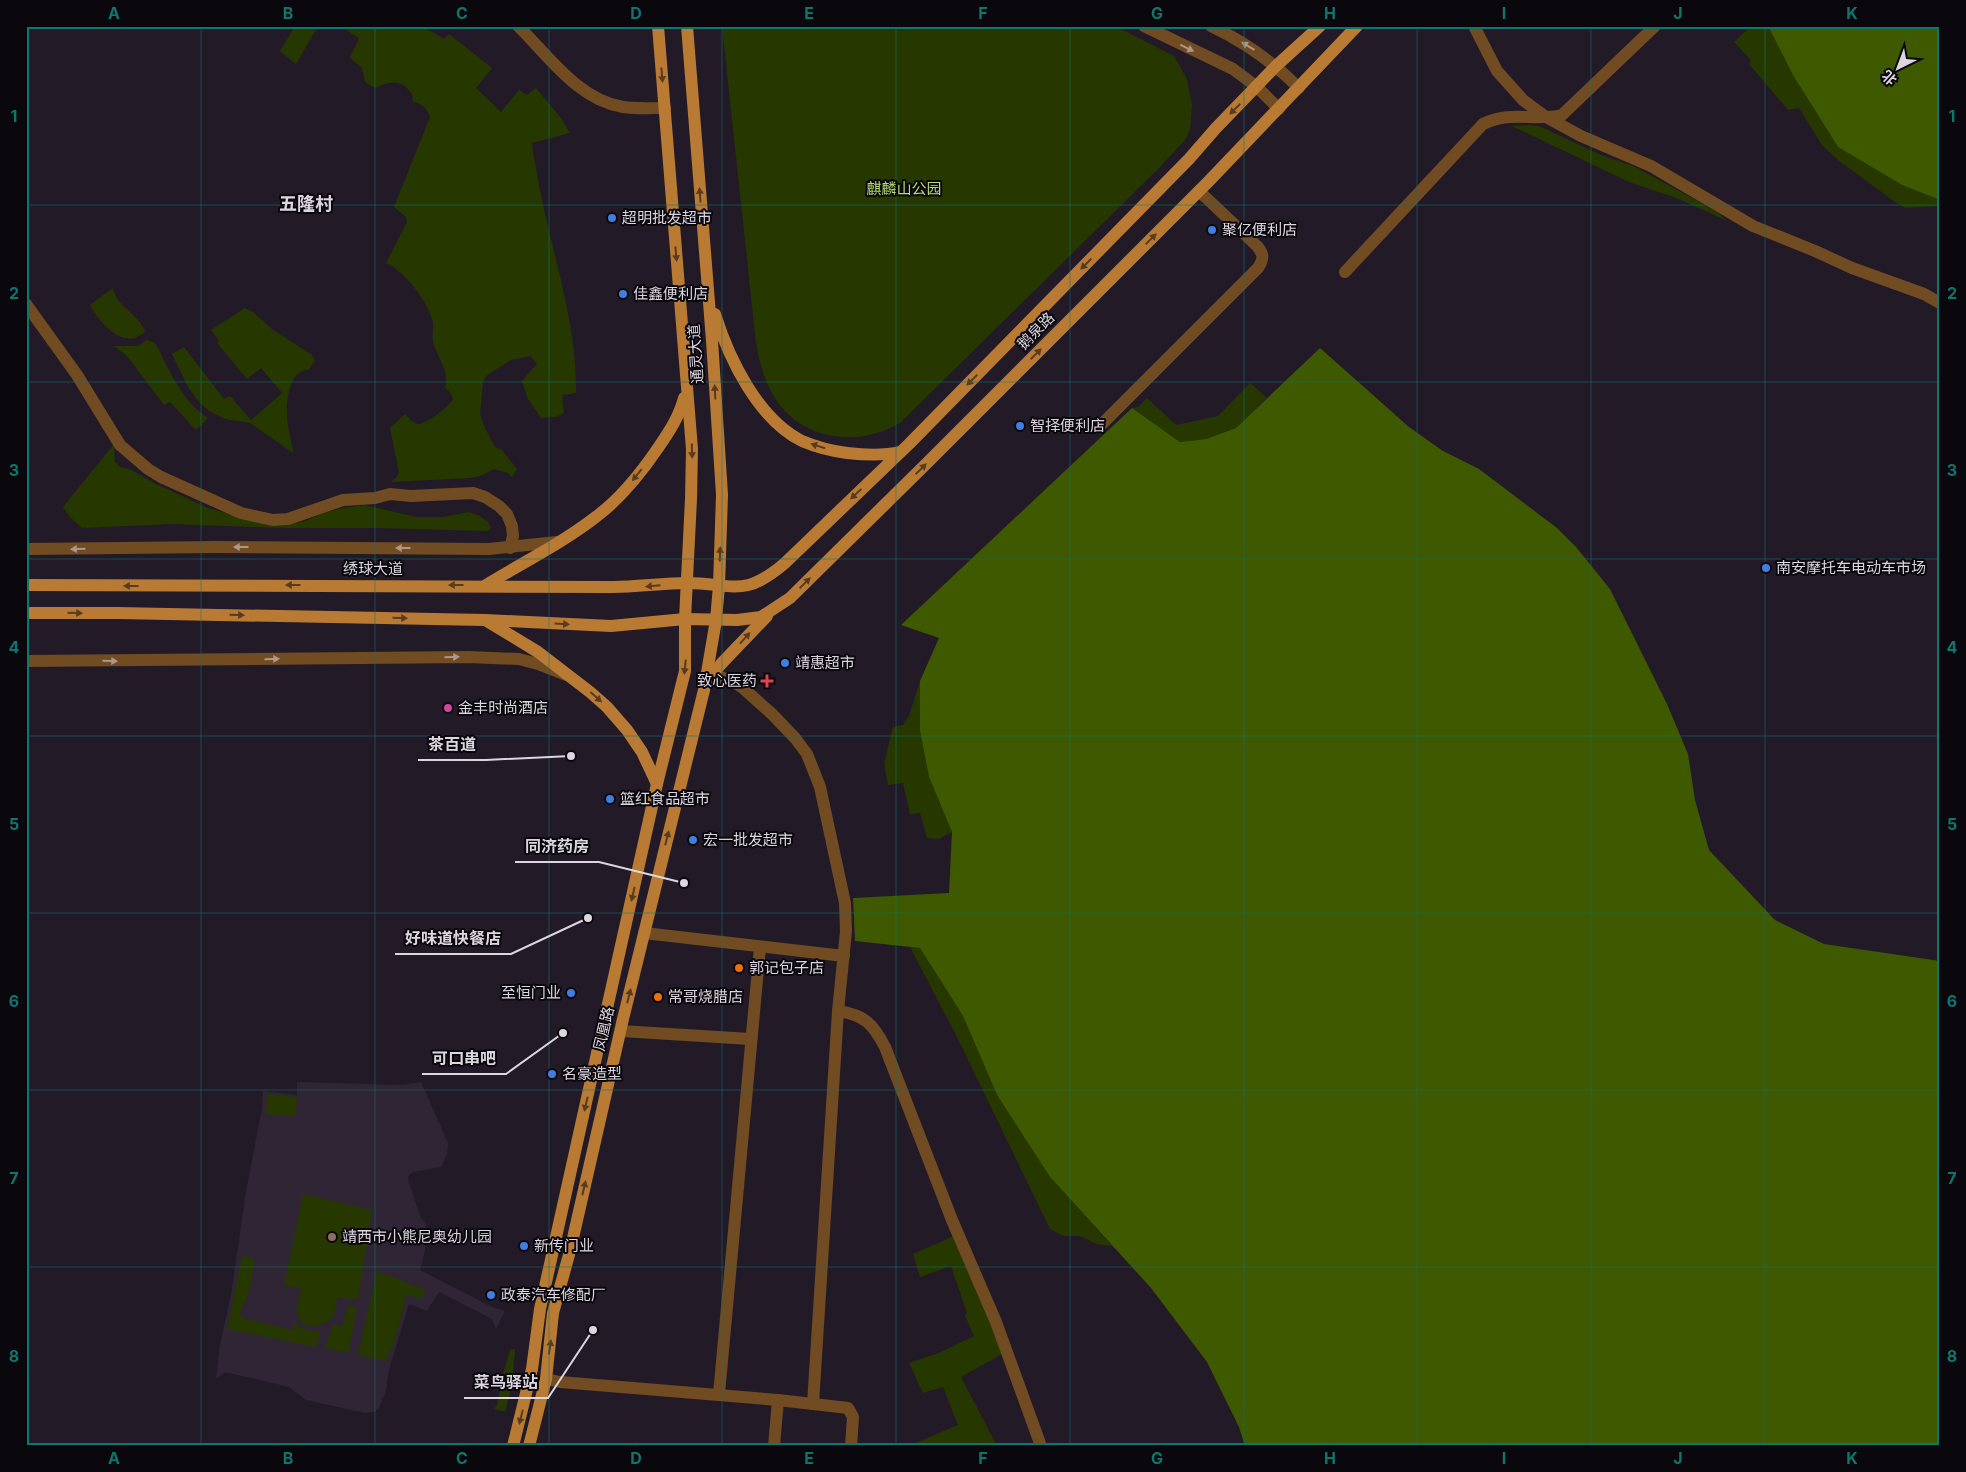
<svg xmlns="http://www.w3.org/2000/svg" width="1966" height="1472" font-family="Inter,'Noto Sans SC',sans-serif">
  <rect width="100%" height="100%" fill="#231a28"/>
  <path fill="#2f2534" d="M 297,1082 L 401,1085 L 421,1082 L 448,1143 L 447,1155 L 441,1167 L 413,1172 L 409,1175 L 408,1180 L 421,1218 L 426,1224 L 425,1250 L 420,1270 L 492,1307 L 505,1311 L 496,1329 L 492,1319 L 439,1292 L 427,1311 L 409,1304 L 389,1370 L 386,1390 L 379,1408 L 374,1412 L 365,1413 L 306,1400 L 289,1387 L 225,1372 L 216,1379 L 220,1344 L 231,1295 L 246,1191 L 262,1109 L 263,1091 L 297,1095 Z"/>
  <g fill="#263800">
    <path d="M 295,26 L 318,26 L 296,64 L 280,51 Z"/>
    <path d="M 340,26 L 422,26 L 444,39 L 449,34 L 492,68 L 476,88 L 501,112 L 519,90 L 527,95 L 536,88 L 561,118 L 570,133 L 532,143 C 533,157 537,170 539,185 C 552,254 577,322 576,393 L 562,395 L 564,413 L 556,417 L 541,418 L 528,399 L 522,381 L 537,364 L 530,356 L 511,360 L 486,376 L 483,383 L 480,414 L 483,424 L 495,447 L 502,450 L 517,469 L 512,477 L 508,473 L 494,469 L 480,476 L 470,478 L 391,482 L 397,477 L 399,472 L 390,428 L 405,414 C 409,418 412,423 418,424 C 426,425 450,406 453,399 L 450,392 L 445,388 C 450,372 439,360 434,345 C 431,337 434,330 433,322 C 428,302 405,271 386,263 L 407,222 L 406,217 L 394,207 L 430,117 C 426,107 423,104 412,101 L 413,96 C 402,78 391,81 375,88 L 365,82 L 362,68 L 350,58 L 359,38 Z"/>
    <path d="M 722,26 L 1115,26 L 1174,56 L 1187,79 L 1192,105 L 1190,130 L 1185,140 L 1159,168 L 901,422 C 863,447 806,441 779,404 C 765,385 760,365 756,343 Z"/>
    <path d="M 1751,26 L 1768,26 L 1794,77 L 1838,147 L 1902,185 L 1940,200 L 1940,206 L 1905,208 L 1895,202 L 1838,160 L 1822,145 L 1799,108 L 1788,110 L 1749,64 L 1751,60 L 1734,42 Z"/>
    <path d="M 1531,125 L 1539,126 L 1601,155 L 1633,166 L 1696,200 L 1718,213 L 1727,221 L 1679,199 L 1629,182 L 1512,126 Z"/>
    <path d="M 113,288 C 117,308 138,313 145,331 C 125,353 99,322 90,305 Z"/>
    <path d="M 245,308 L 253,312 L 272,329 L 312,355 L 315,361 L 308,370 C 290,370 286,400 287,414 C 287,427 292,440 293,453 L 250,423 L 225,419 L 209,411 L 198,401 L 188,387 L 172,354 L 184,347 L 224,399 L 230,396 L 251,420 L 282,393 L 261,368 L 247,379 L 217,343 L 219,341 L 211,330 Z"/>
    <path d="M 147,340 L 155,343 C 170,371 181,400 208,418 L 196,430 L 170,402 L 164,405 L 127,356 L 114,346 L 138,346 Z"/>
    <path d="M 1250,383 L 1267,398 L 1236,428 L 1206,439 L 1180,442 L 1132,408 L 1138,407 L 1147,398 L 1176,425 L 1218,416 Z"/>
    <path d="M 114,444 L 115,462 L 120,467 L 132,470 L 154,483 L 208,508 L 257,522 L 280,526 L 305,521 L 323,513 L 342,508 L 365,505 L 416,517 L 443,517 L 469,512 L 480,516 L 488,522 L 491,528 L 488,531 L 377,528 L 284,528 L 171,524 L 82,528 L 70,517 L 63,507 Z"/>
    <path d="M 920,681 L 920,731 L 929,777 L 952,832 L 939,839 L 927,838 L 920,813 L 910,814 L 903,783 L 888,785 L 884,763 L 893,727 L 903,725 L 909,716 Z"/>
    <path d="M 910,947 L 920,948 L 963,1016 L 997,1095 L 1050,1177 L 1112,1246 L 1096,1244 L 1081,1236 L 1063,1236 L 1050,1229 L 958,1039 Z"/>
    <path d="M 267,1094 L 297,1097 L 296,1116 L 266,1114 Z"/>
    <path d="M 303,1194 L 372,1210 L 358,1300 L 338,1297 L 333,1318 C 323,1326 301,1332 297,1313 C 295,1306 300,1296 302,1289 L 284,1285 Z"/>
    <path d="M 954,1236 L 1004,1353 L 961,1377 L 997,1446 L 916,1446 L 916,1443 L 958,1425 L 943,1387 L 923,1393 L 909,1363 L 939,1353 L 974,1336 L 965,1315 L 967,1313 L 951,1266 L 920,1277 L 913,1254 Z"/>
    <path d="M 242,1256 L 254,1258 L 251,1286 L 240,1313 L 243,1318 L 293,1330 L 295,1322 C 302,1330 310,1332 321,1331 L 316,1347 L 227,1329 Z"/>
    <path d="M 377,1271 L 426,1290 L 421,1299 L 407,1294 L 393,1346 L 385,1361 L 358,1355 Z"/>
    <path d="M 348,1306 L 357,1307 L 348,1353 L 325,1348 L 332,1325 L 342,1326 Z"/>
    <path d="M 515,1349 L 512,1385 L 505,1412 L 494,1409 L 497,1405 L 503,1374 L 510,1350 Z"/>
  </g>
  <g fill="#3e5900">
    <path d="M 1768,26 L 1940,26 L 1940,200 L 1902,185 L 1838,147 L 1794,77 Z"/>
    <path d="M 1320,348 L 1409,427 L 1443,451 L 1479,469 L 1557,528 L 1576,547 L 1610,589 L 1667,704 L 1688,754 L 1695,800 L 1709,850 L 1775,920 L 1824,944 L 1940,961 L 1940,1446 L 1245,1446 L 1239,1427 L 1207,1362 L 1151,1288 L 1050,1177 L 997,1095 L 963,1016 L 920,948 L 855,941 L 853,898 L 949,893 L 952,832 L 929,777 L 920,731 L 920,681 L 939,638 L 901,625 L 1132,408 L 1180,442 L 1206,439 L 1236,428 Z"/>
  </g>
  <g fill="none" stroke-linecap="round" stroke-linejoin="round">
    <g stroke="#714b22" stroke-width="12">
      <path d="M 518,26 C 548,55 578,100 623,107 C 636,109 651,108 665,108"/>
      <path d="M 1144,26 L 1233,69 L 1257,87 L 1279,109"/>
      <path d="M 1211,26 C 1245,42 1273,62 1299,88"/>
      <path d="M 1474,26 L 1497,71 L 1523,100 L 1546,117 L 1581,136 L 1651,166 L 1753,226 L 1815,251 L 1852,268 L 1924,294 L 1940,303"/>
      <path d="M 1345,272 L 1483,124 C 1512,110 1533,122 1562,115 L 1655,26"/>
      <path d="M 26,304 L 77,375 L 120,445 L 148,469 L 161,477 L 241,513 L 273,520 L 288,519 L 343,500 L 375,498 L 390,494 L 411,496 L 473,493 L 485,497 L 499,506 L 507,514 L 512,526 L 513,536 L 510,548"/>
      <path d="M 1102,424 L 1258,268 C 1264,259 1264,254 1257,246 L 1199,191"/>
      <path d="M 26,549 L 215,547 L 489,549 L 557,542"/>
      <path d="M 26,661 L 468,657 L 519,659 L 538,664 L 566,675"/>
      <path d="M 712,675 L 731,680 L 743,688 L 772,714 L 795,738 L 807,754 L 820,787 L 845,903 L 846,931 L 838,1011 L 813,1404"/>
      <path d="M 644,933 L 844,956"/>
      <path d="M 838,1011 C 865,1015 873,1024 885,1047 L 952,1220 L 996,1322 L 1041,1446"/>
      <path d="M 621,1031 L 750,1039"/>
      <path d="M 546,1379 L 560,1382 L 778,1400"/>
      <path d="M 719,1394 L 760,947"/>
      <path d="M 774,1446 L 778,1400 L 848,1408 L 853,1417 L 851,1446"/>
    </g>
    <g stroke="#b97b34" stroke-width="12">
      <path d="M 715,314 C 729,359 758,419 802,441 C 816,447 832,451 847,453 C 865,455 883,456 900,452"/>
      <path d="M 26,585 L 613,587 C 637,587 662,583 687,583 C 733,583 743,599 785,563 L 909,444 L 1189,159 L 1216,128 L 1276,66 L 1320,26"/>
      <path d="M 486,585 C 522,563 564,542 597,516 C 621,498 641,473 658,448 C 669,432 679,417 684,398"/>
      <path d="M 26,613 L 118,613 L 485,620 L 611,626 L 685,619 L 737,620 L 761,617 L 790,598 L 927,463 L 1209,181 L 1357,26"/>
      <path d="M 487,621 L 538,652 L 590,692 L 607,707 L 627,730 L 642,752 L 657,784"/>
      <path d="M 709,680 L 721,664 L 767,616"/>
      <path d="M 513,1446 L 532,1369 L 540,1309 L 657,784 L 685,671 L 685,619 L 691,499 L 692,449 L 658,26"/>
      <path d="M 529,1446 L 546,1379 L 553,1313 L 570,1251 L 623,1019 L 704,690 L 716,620 L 719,586 L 722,495 L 712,340 L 687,26"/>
    </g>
  </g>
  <defs><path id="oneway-solid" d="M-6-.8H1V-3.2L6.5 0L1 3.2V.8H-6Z" transform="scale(1.25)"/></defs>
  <g fill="#ac978a">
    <use href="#oneway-solid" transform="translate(1248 46) rotate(-149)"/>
    <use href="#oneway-solid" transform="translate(1187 48) rotate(26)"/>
    <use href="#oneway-solid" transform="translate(241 547) rotate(-180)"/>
    <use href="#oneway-solid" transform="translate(403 548) rotate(-180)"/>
    <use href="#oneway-solid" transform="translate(78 549) rotate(179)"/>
    <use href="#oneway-solid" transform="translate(452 657) rotate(-1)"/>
    <use href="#oneway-solid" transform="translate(272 659) rotate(-1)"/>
    <use href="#oneway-solid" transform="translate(110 661) rotate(1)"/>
  </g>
  <g fill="#593b1f">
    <use href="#oneway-solid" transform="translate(662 75) rotate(85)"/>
    <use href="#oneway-solid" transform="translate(1235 109) rotate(135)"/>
    <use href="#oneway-solid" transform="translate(700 195) rotate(-94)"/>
    <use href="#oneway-solid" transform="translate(1151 239) rotate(-45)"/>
    <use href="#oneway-solid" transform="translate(676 254) rotate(85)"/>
    <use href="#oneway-solid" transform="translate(1086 264) rotate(135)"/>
    <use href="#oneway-solid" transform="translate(1036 354) rotate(-45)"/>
    <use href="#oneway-solid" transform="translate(972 380) rotate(135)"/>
    <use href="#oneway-solid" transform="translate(715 392) rotate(-93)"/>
    <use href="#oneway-solid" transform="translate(818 446) rotate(-163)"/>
    <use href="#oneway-solid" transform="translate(692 451) rotate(89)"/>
    <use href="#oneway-solid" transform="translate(921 469) rotate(-44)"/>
    <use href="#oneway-solid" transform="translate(637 475) rotate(129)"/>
    <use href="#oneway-solid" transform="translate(856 494) rotate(137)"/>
    <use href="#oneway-solid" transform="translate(720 554) rotate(-88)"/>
    <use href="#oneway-solid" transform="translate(805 583) rotate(-44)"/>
    <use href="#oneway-solid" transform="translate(293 585) rotate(180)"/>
    <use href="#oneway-solid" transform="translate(456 585) rotate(180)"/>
    <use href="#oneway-solid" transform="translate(131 586) rotate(180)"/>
    <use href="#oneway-solid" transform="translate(653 586) rotate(175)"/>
    <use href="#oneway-solid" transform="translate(75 613) rotate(2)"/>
    <use href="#oneway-solid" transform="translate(237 615) rotate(1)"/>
    <use href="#oneway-solid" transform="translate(400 618) rotate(1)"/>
    <use href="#oneway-solid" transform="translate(562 624) rotate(3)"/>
    <use href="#oneway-solid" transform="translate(745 638) rotate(-48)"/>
    <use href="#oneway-solid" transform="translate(685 667) rotate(96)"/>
    <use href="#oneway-solid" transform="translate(596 697) rotate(42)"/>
    <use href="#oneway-solid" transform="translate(667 838) rotate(-76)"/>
    <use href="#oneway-solid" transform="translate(633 894) rotate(103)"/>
    <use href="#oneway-solid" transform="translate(629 996) rotate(-76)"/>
    <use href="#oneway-solid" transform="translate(586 1104) rotate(103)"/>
    <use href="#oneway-solid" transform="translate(584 1188) rotate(-77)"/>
    <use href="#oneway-solid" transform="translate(550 1347) rotate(-82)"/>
    <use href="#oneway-solid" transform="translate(521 1417) rotate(104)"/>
  </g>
  <path fill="none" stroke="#0f766e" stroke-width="1" stroke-opacity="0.55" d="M 201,26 L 201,1446M 375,26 L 375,1446M 549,26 L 549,1446M 722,26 L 722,1446M 896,26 L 896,1446M 1070,26 L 1070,1446M 1244,26 L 1244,1446M 1417,26 L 1417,1446M 1591,26 L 1591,1446M 1765,26 L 1765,1446M 26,205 L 1940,205M 26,382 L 1940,382M 26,559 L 1940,559M 26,736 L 1940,736M 26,913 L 1940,913M 26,1090 L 1940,1090M 26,1267 L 1940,1267"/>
  <g fill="#3f7fe0" stroke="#0a070d" stroke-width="2">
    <circle cx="612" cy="218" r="5"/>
    <circle cx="1212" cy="230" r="5"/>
    <circle cx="623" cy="294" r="5"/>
    <circle cx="1020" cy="426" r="5"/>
    <circle cx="1766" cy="568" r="5"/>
    <circle cx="785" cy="663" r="5"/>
    <circle cx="610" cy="799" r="5"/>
    <circle cx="693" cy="840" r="5"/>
    <circle cx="571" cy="993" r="5"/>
    <circle cx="552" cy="1074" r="5"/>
    <circle cx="524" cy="1246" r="5"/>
    <circle cx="491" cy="1295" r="5"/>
  </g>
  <path fill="#e0444e" stroke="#0a070d" stroke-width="2" d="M764.5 673.5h5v5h5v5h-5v5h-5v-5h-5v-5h5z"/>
  <circle fill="#d1479c" stroke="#0a070d" stroke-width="2" cx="448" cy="708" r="5"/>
  <g fill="#e8710a" stroke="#0a070d" stroke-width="2">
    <circle cx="739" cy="968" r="5"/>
    <circle cx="658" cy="997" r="5"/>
  </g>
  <circle fill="#8d6e63" stroke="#0a070d" stroke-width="2" cx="332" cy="1237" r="5"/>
  <g text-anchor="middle" stroke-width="4" stroke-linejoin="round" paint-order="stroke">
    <g font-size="15" fill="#b3dc74" stroke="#0a070d">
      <text x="904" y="194">麒麟山公园</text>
    </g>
    <g font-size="15" fill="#dcd6e0" stroke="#0a070d" text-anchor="start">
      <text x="622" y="223">超明批发超市</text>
      <text x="1222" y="235">聚亿便利店</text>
      <text x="633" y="299">佳鑫便利店</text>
      <text x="1030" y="431">智择便利店</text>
      <text x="1776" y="573">南安摩托车电动车市场</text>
      <text x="795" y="668">靖惠超市</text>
      <text x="757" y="686" text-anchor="end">致心医药</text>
      <text x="458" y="713">金丰时尚酒店</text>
      <text x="620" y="804">篮红食品超市</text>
      <text x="703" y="845">宏一批发超市</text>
      <text x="749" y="973">郭记包子店</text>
      <text x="561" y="998" text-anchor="end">至恒门业</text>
      <text x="668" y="1002">常哥烧腊店</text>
      <text x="562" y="1079">名豪造型</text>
      <text x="342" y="1242">靖西市小熊尼奥幼儿园</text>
      <text x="534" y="1251">新传门业</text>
      <text x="501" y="1300">政泰汽车修配厂</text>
    </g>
    <g font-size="15" fill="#dcd6e0" stroke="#0a070d">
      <text transform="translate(1036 331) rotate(-45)" y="5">鹅泉路</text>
      <text transform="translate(696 354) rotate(-94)" y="5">通灵大道</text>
      <text x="373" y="574">绣球大道</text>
      <text transform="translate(604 1029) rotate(-77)" y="5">凤凰路</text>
    </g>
    <g font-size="18" font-weight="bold" fill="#dcd6e0" stroke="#0a070d">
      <text x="306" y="210">五隆村</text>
    </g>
  </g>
  <path fill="none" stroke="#dcd6e0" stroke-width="2" d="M571 756L486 760H418M684 883L599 862H515M588 918L511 954H395M563 1033L506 1074H422M593 1330L548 1398H464"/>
  <g fill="#dcd6e0" stroke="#0a070d" stroke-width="2">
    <circle cx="571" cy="756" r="5"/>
    <circle cx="684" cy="883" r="5"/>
    <circle cx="588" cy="918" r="5"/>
    <circle cx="563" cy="1033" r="5"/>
    <circle cx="593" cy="1330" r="5"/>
  </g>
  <g font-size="16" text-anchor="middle" font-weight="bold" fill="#dcd6e0" stroke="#0a070d" stroke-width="4" stroke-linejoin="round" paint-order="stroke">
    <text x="452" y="750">茶百道</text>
    <text x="557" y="852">同济药房</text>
    <text x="453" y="944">好味道快餐店</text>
    <text x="464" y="1064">可口串吧</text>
    <text x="506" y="1388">菜鸟驿站</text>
  </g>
  <rect width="1966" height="1472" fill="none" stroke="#0a070d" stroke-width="55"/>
  <g transform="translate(1898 68) rotate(222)" stroke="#0a070d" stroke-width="4" paint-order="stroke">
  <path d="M0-4L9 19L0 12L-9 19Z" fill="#dcd6e0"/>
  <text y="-8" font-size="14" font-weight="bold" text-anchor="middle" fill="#dcd6e0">北</text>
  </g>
  <rect x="28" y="28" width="1910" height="1416" fill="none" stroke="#0f766e" stroke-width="2"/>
  <g font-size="16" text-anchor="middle" font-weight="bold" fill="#0f766e">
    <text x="114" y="19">A</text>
    <text x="288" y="19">B</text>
    <text x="462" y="19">C</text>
    <text x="636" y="19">D</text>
    <text x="809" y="19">E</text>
    <text x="983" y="19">F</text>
    <text x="1157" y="19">G</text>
    <text x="1330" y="19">H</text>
    <text x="1504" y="19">I</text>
    <text x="1678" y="19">J</text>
    <text x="1852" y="19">K</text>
    <text x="14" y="122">1</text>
    <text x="1952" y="122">1</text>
    <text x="14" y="299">2</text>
    <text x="1952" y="299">2</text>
    <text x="14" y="476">3</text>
    <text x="1952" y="476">3</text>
    <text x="14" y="653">4</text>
    <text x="1952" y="653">4</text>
    <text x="14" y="830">5</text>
    <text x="1952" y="830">5</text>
    <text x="14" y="1007">6</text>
    <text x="1952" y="1007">6</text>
    <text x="14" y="1184">7</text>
    <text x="1952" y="1184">7</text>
    <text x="14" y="1362">8</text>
    <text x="1952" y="1362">8</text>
    <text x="114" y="1464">A</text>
    <text x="288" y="1464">B</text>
    <text x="462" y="1464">C</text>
    <text x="636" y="1464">D</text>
    <text x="809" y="1464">E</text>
    <text x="983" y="1464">F</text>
    <text x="1157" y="1464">G</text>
    <text x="1330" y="1464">H</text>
    <text x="1504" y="1464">I</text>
    <text x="1678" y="1464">J</text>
    <text x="1852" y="1464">K</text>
  </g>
</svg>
